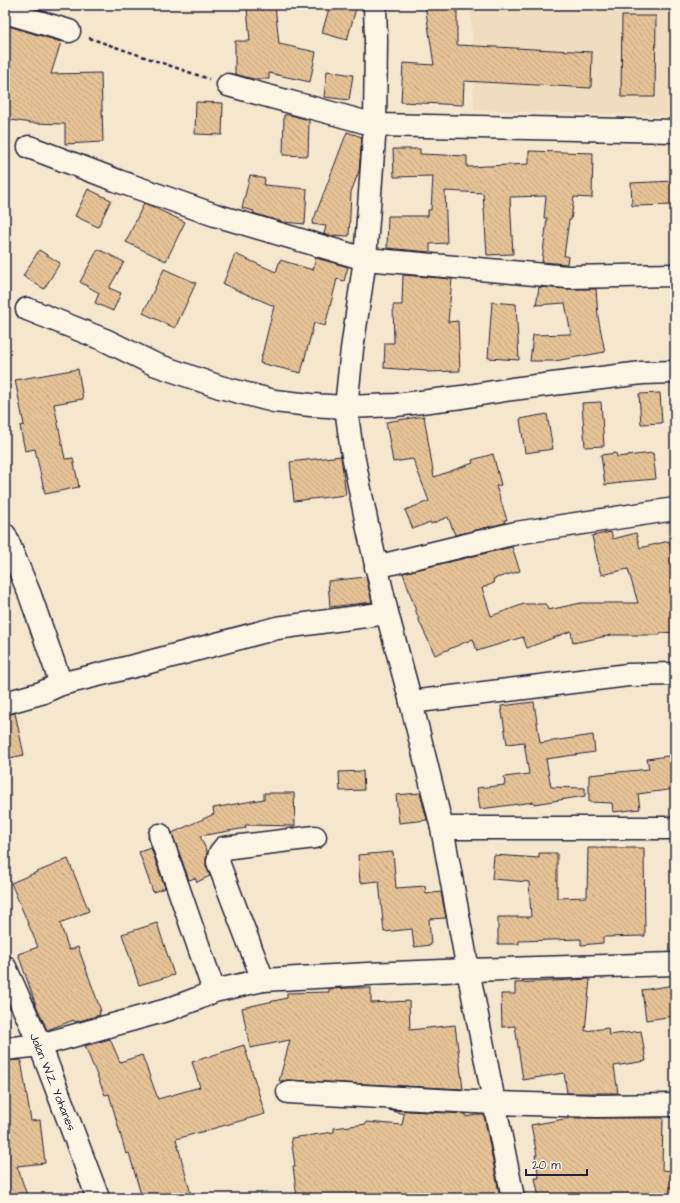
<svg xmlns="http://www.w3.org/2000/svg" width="680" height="1203" font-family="'Architects Daughter',sans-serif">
  <defs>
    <pattern id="building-back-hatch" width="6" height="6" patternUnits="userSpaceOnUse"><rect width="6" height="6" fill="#e6c397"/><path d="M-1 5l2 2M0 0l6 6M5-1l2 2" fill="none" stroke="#c5a783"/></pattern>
  </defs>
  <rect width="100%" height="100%" fill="#f5e6ce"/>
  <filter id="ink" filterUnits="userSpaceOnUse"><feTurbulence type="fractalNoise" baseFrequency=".025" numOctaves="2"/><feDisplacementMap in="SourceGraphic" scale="8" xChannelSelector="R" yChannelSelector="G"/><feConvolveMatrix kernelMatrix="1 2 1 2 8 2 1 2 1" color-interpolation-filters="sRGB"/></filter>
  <g filter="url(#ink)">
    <path fill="#f0dcbe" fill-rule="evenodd" d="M 471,5 L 670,5 L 668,116 L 474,110 ZM 622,16 L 656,17 L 655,97 L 622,97 ZM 480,46 L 592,52 L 591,87 L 478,82 Z"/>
    <g fill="url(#building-back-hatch)" stroke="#22223b">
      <path d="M 275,5 L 279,44 L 316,52 L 310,82 L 269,73 L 269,79 L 253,79 L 235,74 L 235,41 L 250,41 L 247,8 Z"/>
      <path d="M 330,5 L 357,5 L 347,40 L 322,33 Z"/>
      <path d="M 425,5 L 457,5 L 457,45 L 592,52 L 591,88 L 464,81 L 463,105 L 401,102 L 403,63 L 434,65 Z"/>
      <path d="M 622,16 L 656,16 L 655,97 L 621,97 Z"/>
      <path d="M 5,25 L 61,42 L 51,74 L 101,73 L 103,142 L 65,144 L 65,124 L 31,123 L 5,119 Z"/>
      <path d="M 327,71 L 353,75 L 349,100 L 324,97 Z"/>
      <path d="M 196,102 L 223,103 L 222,135 L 195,134 Z"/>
      <path d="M 284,115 L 290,115 L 309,120 L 308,156 L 283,155 Z"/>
      <path d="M 347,132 L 362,137 L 359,171 L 351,192 L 349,236 L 327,235 L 324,234 L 326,226 L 312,224 Z"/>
      <path d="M 393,149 L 420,149 L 420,154 L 467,156 L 467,167 L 529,164 L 529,151 L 593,153 L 592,198 L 574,197 L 571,220 L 569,220 L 564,256 L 568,256 L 567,264 L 542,262 L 547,218 L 544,218 L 546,196 L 510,197 L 513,254 L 487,255 L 483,193 L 445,191 L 447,243 L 430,244 L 430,252 L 387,248 L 388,216 L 428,216 L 428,210 L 431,210 L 433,176 L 394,177 Z"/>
      <path d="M 250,175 L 265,179 L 264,185 L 307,189 L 305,224 L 282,222 L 253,213 L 254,211 L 242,208 Z"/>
      <path d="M 675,181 L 675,205 L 632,206 L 631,183 Z"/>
      <path d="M 88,189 L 111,200 L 98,227 L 75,216 Z"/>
      <path d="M 144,203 L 185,222 L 166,261 L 126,242 Z"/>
      <path d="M 98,249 L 124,262 L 109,288 L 121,293 L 113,311 L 95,303 L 99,293 L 80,282 Z"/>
      <path d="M 39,250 L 60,263 L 44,289 L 23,276 Z"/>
      <path d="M 235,254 L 276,272 L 280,260 L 313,270 L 316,258 L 348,267 L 344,281 L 337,279 L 325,326 L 314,323 L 301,373 L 260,363 L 274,306 L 223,284 Z"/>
      <path d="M 164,269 L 196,283 L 175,328 L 143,313 Z"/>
      <path d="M 403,275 L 452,279 L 448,322 L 458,321 L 460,371 L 427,372 L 427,371 L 384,368 L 385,343 L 394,343 L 393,305 L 402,305 Z"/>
      <path d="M 539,287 L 567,289 L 596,289 L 598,317 L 605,352 L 555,361 L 530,361 L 533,335 L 571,334 L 565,303 L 536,305 Z"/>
      <path d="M 492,302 L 516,304 L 519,360 L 488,358 Z"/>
      <path d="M 78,369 L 83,399 L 54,404 L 65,459 L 73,458 L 79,487 L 45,494 L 35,449 L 25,451 L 20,426 L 24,425 L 15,380 Z"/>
      <path d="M 660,393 L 662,423 L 641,424 L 639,394 Z"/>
      <path d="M 601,402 L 604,446 L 585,447 L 582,403 Z"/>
      <path d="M 547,414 L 553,449 L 525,453 L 520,419 Z"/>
      <path d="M 424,416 L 434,477 L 473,463 L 472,460 L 493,454 L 501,485 L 496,486 L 507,520 L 504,520 L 505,523 L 455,535 L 448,517 L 431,524 L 430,522 L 413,529 L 405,510 L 429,501 L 413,459 L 393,462 L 386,422 Z"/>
      <path d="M 616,453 L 617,457 L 653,453 L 656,479 L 620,482 L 620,483 L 605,485 L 601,455 Z"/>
      <path d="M 341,456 L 346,495 L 294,501 L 290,462 Z"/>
      <path d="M 611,532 L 613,539 L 636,533 L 640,548 L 669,541 L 675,567 L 675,632 L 660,633 L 660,635 L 612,635 L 573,643 L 571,631 L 527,648 L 523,637 L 477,651 L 473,639 L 435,655 L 420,623 L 403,573 L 512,547 L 520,571 L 493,579 L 494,583 L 482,588 L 491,616 L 524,604 L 546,604 L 548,610 L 581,603 L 638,603 L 628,569 L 601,575 L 592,536 Z"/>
      <path d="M 366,577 L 372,602 L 330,607 L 328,581 Z"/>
      <path d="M 534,702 L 540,743 L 593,735 L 595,752 L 546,759 L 551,787 L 585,788 L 585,796 L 534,804 L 534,802 L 480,809 L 477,788 L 505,785 L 504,777 L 529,774 L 524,742 L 507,744 L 501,706 Z"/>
      <path d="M 15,713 L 24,755 L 5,759 L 5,715 Z"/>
      <path d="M 675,755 L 675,789 L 638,794 L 640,809 L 613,812 L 612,803 L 589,802 L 589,775 L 649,769 L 647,759 Z"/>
      <path d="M 363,771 L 364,790 L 340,791 L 339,772 Z"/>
      <path d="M 264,793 L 294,793 L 295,826 L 245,825 L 246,828 L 200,836 L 207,852 L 206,859 L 206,866 L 210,876 L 197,882 L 195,878 L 189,880 L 172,833 L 214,814 L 213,808 L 264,799 Z"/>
      <path d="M 420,793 L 427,820 L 399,823 L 396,795 Z"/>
      <path d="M 151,848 L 165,888 L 153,892 L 139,852 Z"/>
      <path d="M 588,848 L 644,848 L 645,936 L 603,937 L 603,943 L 581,945 L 581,939 L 519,941 L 519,944 L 498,944 L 498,917 L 531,917 L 529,882 L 492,879 L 494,855 L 539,858 L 539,853 L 557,853 L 557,898 L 587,897 Z"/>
      <path d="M 393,852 L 396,888 L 425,886 L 426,894 L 441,892 L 446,918 L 429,919 L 431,945 L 414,947 L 412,929 L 384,932 L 379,881 L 360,883 L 358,855 Z"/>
      <path d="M 68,859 L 89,911 L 60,923 L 69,950 L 78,947 L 101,1011 L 99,1011 L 100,1015 L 75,1022 L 74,1020 L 47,1030 L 36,1005 L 18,954 L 38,947 L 11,883 Z"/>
      <path d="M 157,923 L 174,975 L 139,985 L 122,934 Z"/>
      <path d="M 590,979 L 585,1031 L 608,1028 L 609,1035 L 641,1031 L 646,1061 L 614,1066 L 618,1093 L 567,1093 L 564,1073 L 523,1080 L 515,1026 L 502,1027 L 501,994 L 515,994 L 515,983 Z"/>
      <path d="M 675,985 L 675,1016 L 646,1020 L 642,990 Z"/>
      <path d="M 349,988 L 371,988 L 371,1003 L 409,1001 L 410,1030 L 455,1025 L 463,1089 L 289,1080 L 282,1081 L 279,1081 L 290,1040 L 250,1048 L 242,1008 L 287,998 L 287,993 L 329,992 L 329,989 Z"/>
      <path d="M 110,1039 L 120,1062 L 142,1055 L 158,1099 L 200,1087 L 192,1062 L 244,1045 L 265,1114 L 176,1139 L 192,1198 L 142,1198 L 129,1153 L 126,1154 L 109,1094 L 105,1095 L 85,1046 Z"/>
      <path d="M 21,1060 L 31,1121 L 40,1120 L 45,1163 L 17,1166 L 28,1198 L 5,1198 L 5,1061 Z"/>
      <path d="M 389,1110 L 466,1114 L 466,1117 L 476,1115 L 484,1115 L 500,1198 L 297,1198 L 293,1166 L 295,1166 L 291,1138 L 334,1132 L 334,1128 L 366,1124 L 366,1122 L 402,1125 L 404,1114 Z"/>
      <path d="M 570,1118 L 663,1118 L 662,1170 L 674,1171 L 673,1198 L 539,1198 L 535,1178 L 539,1178 L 535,1155 L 537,1155 L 531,1125 Z"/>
    </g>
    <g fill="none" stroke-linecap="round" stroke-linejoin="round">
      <defs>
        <g id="minor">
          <path d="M 375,5 L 376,39 L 375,125 L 369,207 L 365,259 L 352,349 L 346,407 L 351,445 L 368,529 L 387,613 L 411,702 L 628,675 L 675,674"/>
          <path d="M 5,12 L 69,31"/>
          <path d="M 228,85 C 277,99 326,111 375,125 L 675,131"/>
          <path d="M 29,147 L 118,181 L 215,215 L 365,259 L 568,277 L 675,275"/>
          <path d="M 27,309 L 105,340 L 154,364 L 220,387 L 274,401 L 311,405 L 346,407 L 396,405 L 462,397 L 512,389 L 642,373 L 675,372"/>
          <path d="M 5,535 L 30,595 L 61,684"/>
          <path d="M 376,567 L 516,533 L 675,509"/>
          <path d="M 411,702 L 442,828 L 675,828"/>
          <path d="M 5,703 L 41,693 L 61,684 L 138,665 L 277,628 L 387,613"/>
          <path d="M 442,828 L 468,970 L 513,1198"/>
          <path d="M 160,835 L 214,991"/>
          <path d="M 263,980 L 218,862 L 220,853 L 224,848 L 315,837"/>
          <path d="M 5,1049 L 40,1045 L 167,1010 L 199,998 L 214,991 L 263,980 L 368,974 L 468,970 L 675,964"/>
          <path d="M 288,1092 L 494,1103 L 597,1106 L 675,1105"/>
        </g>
        <path id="tertiary" d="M 5,967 L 40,1045 L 98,1198"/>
      </defs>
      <use href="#minor" stroke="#22223b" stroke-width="25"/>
      <use href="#tertiary" stroke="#22223b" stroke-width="25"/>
      <path stroke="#22223b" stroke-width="2.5" stroke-dasharray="4 3" stroke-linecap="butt" d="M 89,38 L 209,79"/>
      <use href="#minor" stroke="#fcf5e5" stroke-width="22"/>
      <use href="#tertiary" stroke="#fcf5e5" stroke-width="22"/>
    </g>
  </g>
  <g text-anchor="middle" stroke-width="4" stroke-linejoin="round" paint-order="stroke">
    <g font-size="12" fill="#22223b" stroke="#fcf5e5">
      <text transform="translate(53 1082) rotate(68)" y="4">Jalan W.Z. Yohanes</text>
    </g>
  </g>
  <rect width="680" height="1203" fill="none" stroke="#fcf5e5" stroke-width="20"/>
  <rect x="10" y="10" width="660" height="1183" fill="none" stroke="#22223b" stroke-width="1.5" filter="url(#ink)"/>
  <path d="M526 1169v6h61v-6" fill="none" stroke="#22223b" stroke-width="2"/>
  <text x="532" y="1169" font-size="12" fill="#22223b" stroke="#fcf5e5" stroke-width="3" paint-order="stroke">20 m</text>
</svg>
